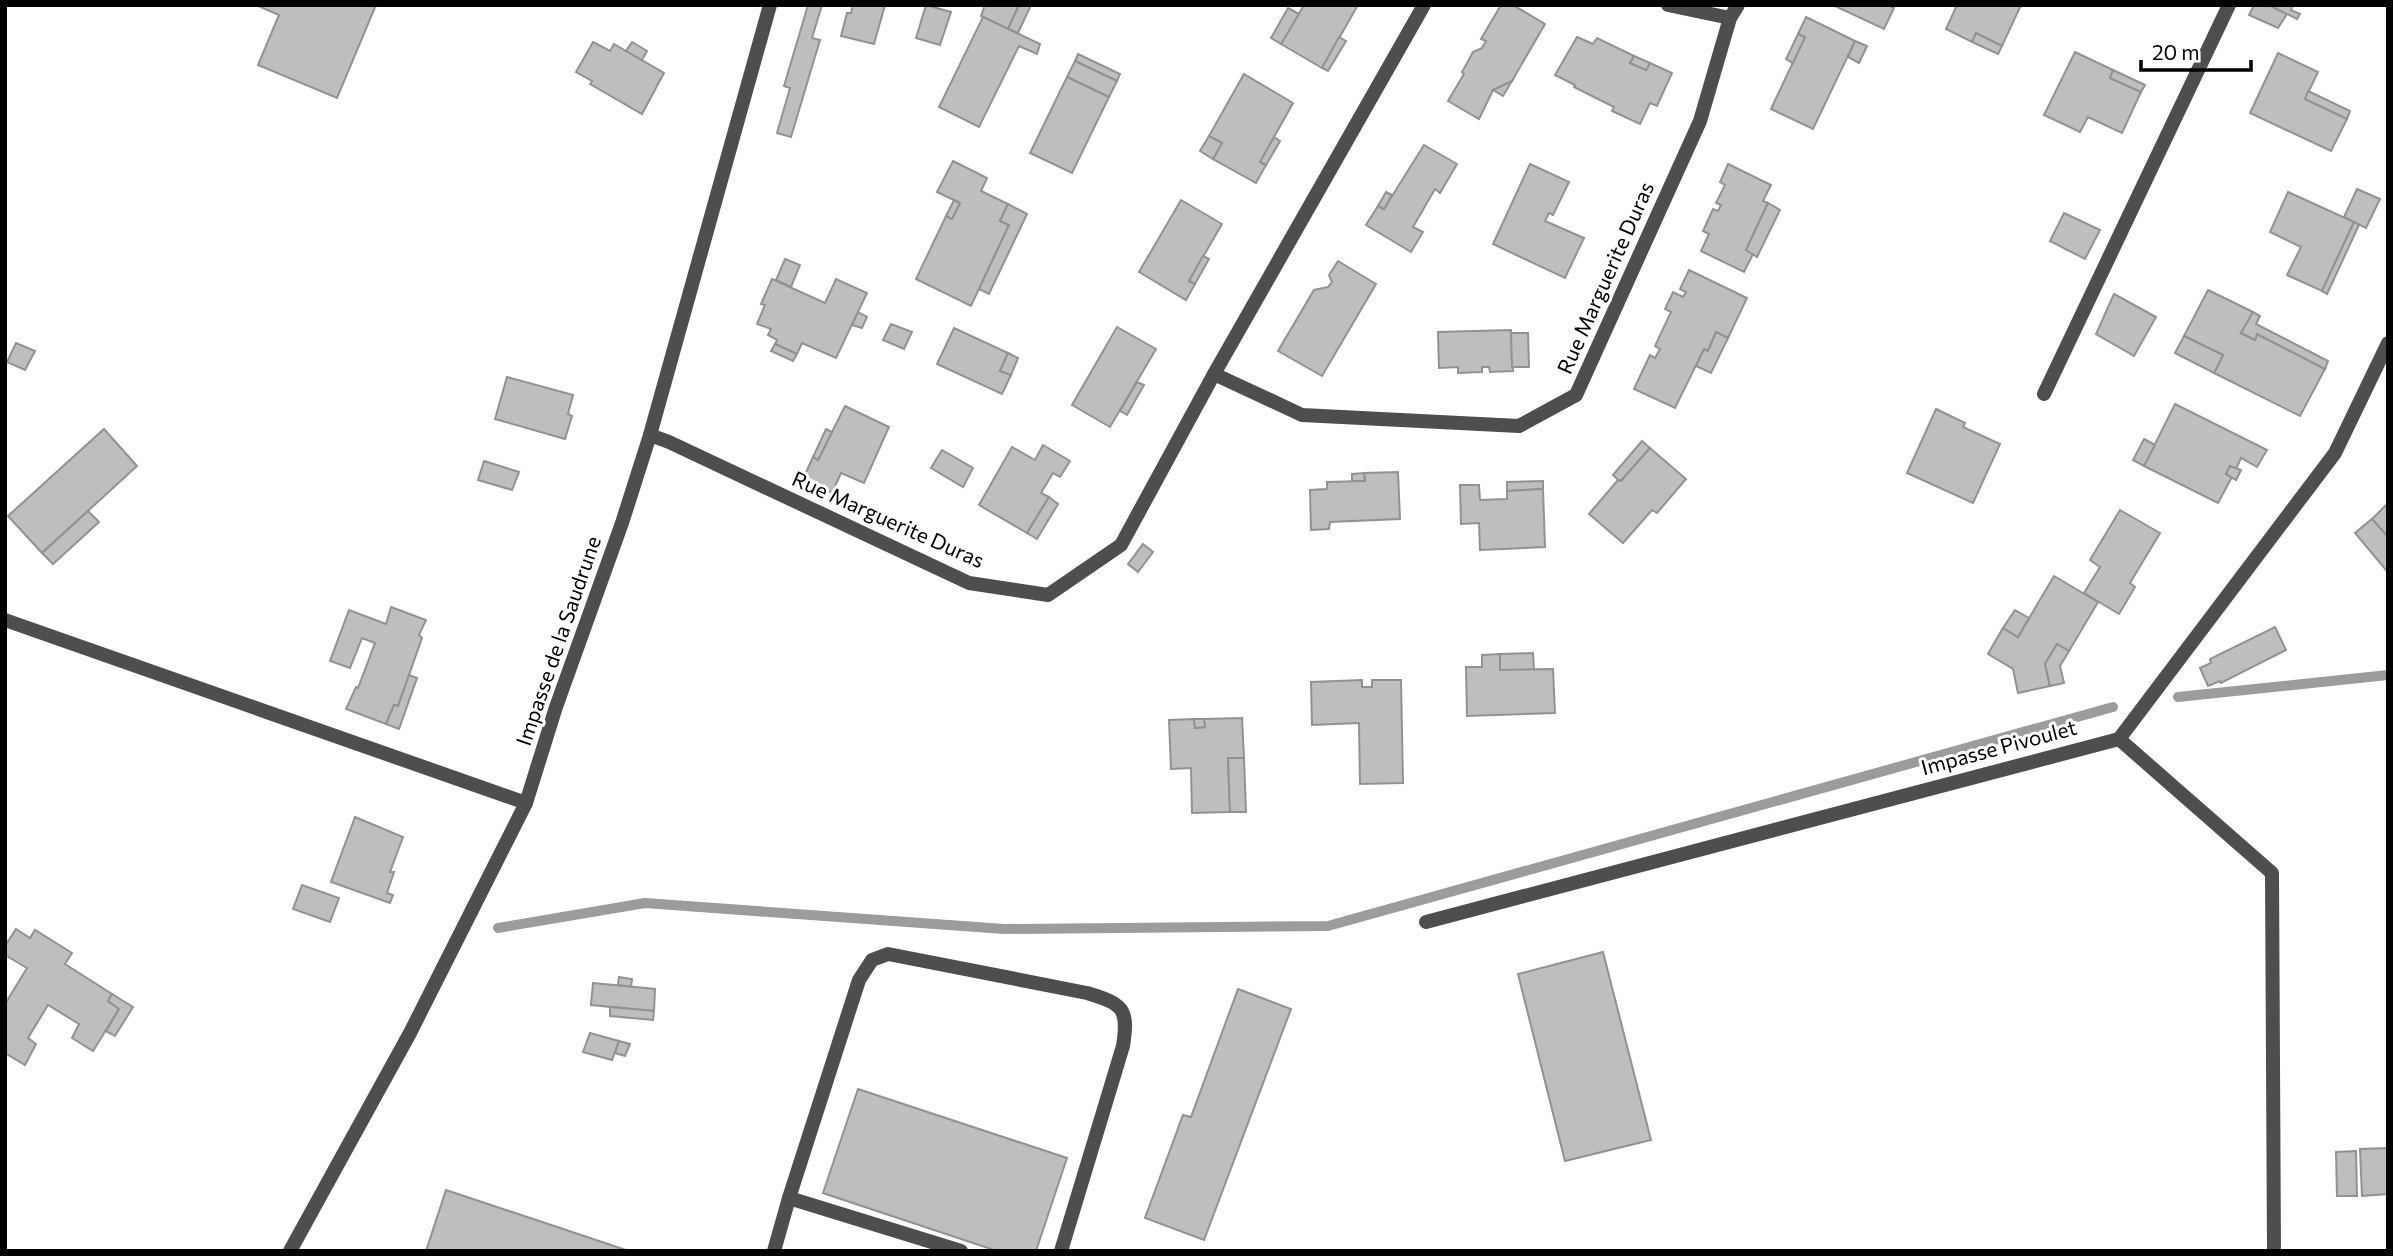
<svg xmlns="http://www.w3.org/2000/svg" width="2393" height="1256" font-family="Commissioner,sans-serif">
  <rect width="100%" height="100%" fill="#fff"/>
  <g fill="none" stroke-linecap="round" stroke-linejoin="round">
    <g stroke="#9c9c9c" stroke-width="10">
      <path d="M 2178,697 L 2388,675"/>
      <path d="M 498,928 L 645,903 L 1004,929 L 1328,926 L 2113,707"/>
    </g>
  </g>
  <g fill="#bebebe" stroke="#929292" stroke-width="2">
    <path d="M 256,5 L 376,5 L 337,98 L 258,65 L 279,15 Z"/>
    <path d="M 808,5 L 822,5 L 812,38 L 820,40 L 791,137 L 777,133 L 790,88 L 784,86 Z"/>
    <path d="M 853,5 L 885,5 L 874,44 L 841,36 L 847,13 L 851,13 Z"/>
    <path d="M 926,5 L 951,12 L 940,45 L 916,38 Z"/>
    <path d="M 985,5 L 1019,5 L 1008,29 L 981,16 Z"/>
    <path d="M 1019,5 L 1031,5 L 1018,33 L 1008,29 Z"/>
    <path d="M 1304,5 L 1358,5 L 1322,68 L 1281,44 Z"/>
    <path d="M 1501,5 L 1513,5 L 1545,24 L 1512,81 L 1493,90 L 1479,119 L 1448,101 L 1464,74 L 1462,72 L 1473,52 L 1482,48 L 1486,41 L 1481,39 Z"/>
    <path d="M 1833,5 L 1888,5 L 1894,8 L 1884,29 Z"/>
    <path d="M 1957,5 L 2021,5 L 2002,46 L 1976,33 L 1972,42 L 1946,29 Z"/>
    <path d="M 2254,5 L 2269,5 L 2287,14 L 2278,28 L 2249,15 Z"/>
    <path d="M 2269,5 L 2293,5 L 2291,10 L 2300,14 L 2297,19 Z"/>
    <path d="M 1288,8 L 1299,14 L 1281,44 L 1271,38 Z"/>
    <path d="M 983,17 L 1040,44 L 1037,54 L 1019,46 L 979,127 L 939,107 Z"/>
    <path d="M 1806,17 L 1855,41 L 1813,129 L 1771,109 L 1805,37 L 1798,34 Z"/>
    <path d="M 1976,33 L 2002,46 L 1998,54 L 1972,42 Z"/>
    <path d="M 1798,34 L 1805,37 L 1793,63 L 1786,59 Z"/>
    <path d="M 1339,37 L 1346,41 L 1328,71 L 1322,68 Z"/>
    <path d="M 1577,37 L 1593,44 L 1597,38 L 1634,56 L 1630,63 L 1646,70 L 1650,63 L 1672,73 L 1657,106 L 1650,103 L 1640,124 L 1612,111 L 1614,107 L 1574,87 L 1575,85 L 1555,75 Z"/>
    <path d="M 1855,41 L 1867,46 L 1859,63 L 1848,57 Z"/>
    <path d="M 593,42 L 610,51 L 614,44 L 664,73 L 642,114 L 590,84 L 592,81 L 576,72 Z"/>
    <path d="M 632,42 L 647,51 L 642,60 L 626,51 Z"/>
    <path d="M 2075,52 L 2113,70 L 2110,78 L 2141,92 L 2122,133 L 2088,117 L 2080,132 L 2044,115 Z"/>
    <path d="M 2278,53 L 2318,72 L 2305,99 L 2347,119 L 2331,151 L 2250,113 Z"/>
    <path d="M 1078,54 L 1120,74 L 1117,81 L 1075,61 Z"/>
    <path d="M 1634,56 L 1650,63 L 1646,70 L 1630,63 Z"/>
    <path d="M 1075,61 L 1117,81 L 1109,97 L 1067,77 Z"/>
    <path d="M 2113,70 L 2145,85 L 2141,92 L 2110,78 Z"/>
    <path d="M 1244,74 L 1293,103 L 1260,162 L 1266,165 L 1256,183 L 1213,159 L 1222,143 L 1209,136 Z"/>
    <path d="M 1067,77 L 1109,97 L 1072,173 L 1030,153 Z"/>
    <path d="M 1512,81 L 1503,96 L 1493,90 Z"/>
    <path d="M 2308,91 L 2350,111 L 2347,119 L 2305,99 Z"/>
    <path d="M 1209,136 L 1222,143 L 1213,159 L 1200,151 Z"/>
    <path d="M 1274,137 L 1280,141 L 1266,165 L 1260,162 Z"/>
    <path d="M 1424,145 L 1457,164 L 1440,193 L 1435,189 L 1413,227 L 1423,232 L 1411,252 L 1366,225 L 1378,206 L 1384,209 Z"/>
    <path d="M 953,161 L 987,178 L 981,191 L 1008,204 L 1000,221 L 1009,225 L 971,306 L 916,279 L 946,216 L 952,219 L 960,203 L 937,192 Z"/>
    <path d="M 1530,164 L 1569,182 L 1553,215 L 1549,213 L 1545,221 L 1584,238 L 1565,278 L 1493,244 Z"/>
    <path d="M 1728,164 L 1771,185 L 1763,201 L 1768,203 L 1746,250 L 1753,254 L 1744,272 L 1701,251 L 1709,234 L 1703,231 L 1713,209 L 1718,211 L 1721,205 L 1716,203 L 1725,185 L 1720,182 Z"/>
    <path d="M 2357,189 L 2380,199 L 2366,228 L 2344,217 Z"/>
    <path d="M 1386,192 L 1392,195 L 1384,209 L 1378,206 Z"/>
    <path d="M 2288,192 L 2354,222 L 2322,291 L 2287,275 L 2301,247 L 2270,232 Z"/>
    <path d="M 954,200 L 960,203 L 952,219 L 946,216 Z"/>
    <path d="M 1181,200 L 1222,224 L 1189,281 L 1195,284 L 1186,300 L 1139,272 Z"/>
    <path d="M 1768,203 L 1780,210 L 1757,257 L 1746,250 Z"/>
    <path d="M 1008,204 L 1027,214 L 989,294 L 979,289 L 1009,225 L 1000,221 Z"/>
    <path d="M 2064,213 L 2100,230 L 2085,259 L 2050,241 Z"/>
    <path d="M 2354,222 L 2359,225 L 2327,294 L 2322,291 Z"/>
    <path d="M 1203,256 L 1209,259 L 1195,284 L 1189,281 Z"/>
    <path d="M 785,259 L 800,265 L 791,287 L 776,280 Z"/>
    <path d="M 1338,261 L 1376,284 L 1322,376 L 1278,351 L 1314,290 L 1328,287 L 1332,282 L 1329,275 Z"/>
    <path d="M 1689,270 L 1747,298 L 1728,338 L 1716,332 L 1708,351 L 1704,349 L 1675,408 L 1634,389 L 1650,355 L 1655,358 L 1660,349 L 1655,346 L 1671,312 L 1665,309 L 1673,292 L 1683,297 L 1686,292 L 1680,289 Z"/>
    <path d="M 772,279 L 825,303 L 836,279 L 867,293 L 836,358 L 802,343 L 797,354 L 775,344 L 777,340 L 768,335 L 771,329 L 757,324 L 765,305 L 761,304 Z"/>
    <path d="M 2208,290 L 2253,312 L 2241,333 L 2255,340 L 2257,334 L 2325,369 L 2300,416 L 2214,373 L 2223,355 L 2184,336 Z"/>
    <path d="M 2114,294 L 2156,317 L 2134,356 L 2096,334 Z"/>
    <path d="M 858,312 L 867,317 L 862,328 L 852,325 Z"/>
    <path d="M 2253,312 L 2260,316 L 2256,324 L 2328,361 L 2325,369 L 2257,334 L 2255,340 L 2241,333 Z"/>
    <path d="M 891,324 L 912,332 L 904,349 L 883,340 Z"/>
    <path d="M 1117,327 L 1156,349 L 1110,427 L 1072,405 Z"/>
    <path d="M 954,328 L 1008,353 L 1000,371 L 1011,375 L 1002,394 L 937,364 Z"/>
    <path d="M 1511,330 L 1513,371 L 1490,372 L 1489,367 L 1482,367 L 1482,372 L 1458,373 L 1458,367 L 1439,368 L 1438,332 Z"/>
    <path d="M 1716,332 L 1728,338 L 1711,373 L 1696,366 L 1704,349 L 1708,351 Z"/>
    <path d="M 1511,333 L 1528,333 L 1529,367 L 1512,367 Z"/>
    <path d="M 2184,336 L 2223,355 L 2214,373 L 2175,353 Z"/>
    <path d="M 16,343 L 35,351 L 25,370 L 7,362 Z"/>
    <path d="M 775,344 L 797,354 L 793,361 L 771,351 Z"/>
    <path d="M 1008,353 L 1018,358 L 1011,375 L 1000,371 Z"/>
    <path d="M 507,377 L 573,395 L 568,414 L 572,416 L 565,439 L 495,419 Z"/>
    <path d="M 1137,382 L 1144,385 L 1127,415 L 1120,411 Z"/>
    <path d="M 2175,404 L 2267,450 L 2257,467 L 2241,458 L 2236,469 L 2230,466 L 2226,474 L 2232,477 L 2218,503 L 2144,466 Z"/>
    <path d="M 845,406 L 889,427 L 864,483 L 841,473 L 832,493 L 803,479 L 813,457 L 818,460 Z"/>
    <path d="M 1936,409 L 1965,423 L 1963,427 L 2000,444 L 1973,503 L 1907,473 Z"/>
    <path d="M 104,429 L 137,466 L 42,553 L 8,516 Z"/>
    <path d="M 826,429 L 832,432 L 818,460 L 813,457 Z"/>
    <path d="M 2144,439 L 2155,445 L 2144,466 L 2133,460 Z"/>
    <path d="M 1642,441 L 1650,448 L 1621,481 L 1618,480 L 1613,475 Z"/>
    <path d="M 1043,445 L 1070,461 L 1060,477 L 1053,473 L 1041,493 L 1049,497 L 1027,533 L 979,505 L 1012,447 L 1035,460 Z"/>
    <path d="M 1650,448 L 1686,479 L 1657,513 L 1652,510 L 1623,543 L 1589,514 L 1618,480 L 1621,481 Z"/>
    <path d="M 942,450 L 973,468 L 963,487 L 931,468 Z"/>
    <path d="M 484,461 L 519,472 L 512,490 L 478,480 Z"/>
    <path d="M 2230,466 L 2241,470 L 2236,480 L 2226,474 Z"/>
    <path d="M 1398,472 L 1400,519 L 1330,522 L 1329,529 L 1311,530 L 1310,490 L 1327,489 L 1327,482 L 1365,481 L 1364,473 Z"/>
    <path d="M 1364,473 L 1365,481 L 1352,481 L 1352,474 Z"/>
    <path d="M 1543,481 L 1543,489 L 1507,491 L 1507,482 Z"/>
    <path d="M 1460,485 L 1479,485 L 1480,500 L 1507,499 L 1507,491 L 1543,489 L 1545,547 L 1480,550 L 1479,523 L 1461,524 Z"/>
    <path d="M 1049,497 L 1058,504 L 1037,539 L 1027,533 Z"/>
    <path d="M 2388,503 L 2388,537 L 2372,519 Z"/>
    <path d="M 2120,510 L 2160,533 L 2130,583 L 2135,587 L 2119,614 L 2084,593 L 2100,567 L 2090,560 Z"/>
    <path d="M 88,511 L 99,522 L 53,564 L 42,553 Z"/>
    <path d="M 2372,519 L 2388,537 L 2388,568 L 2386,570 L 2355,533 Z"/>
    <path d="M 1143,544 L 1153,552 L 1138,572 L 1128,564 Z"/>
    <path d="M 2054,576 L 2098,602 L 2069,651 L 2057,644 L 2045,664 L 2050,686 L 2018,693 L 2013,669 L 1988,654 L 2003,628 L 2018,637 Z"/>
    <path d="M 391,607 L 426,620 L 419,635 L 422,638 L 398,706 L 394,705 L 386,724 L 346,709 L 356,687 L 358,688 L 375,643 L 362,638 L 350,668 L 330,661 L 349,610 L 386,624 Z"/>
    <path d="M 2015,610 L 2029,618 L 2018,637 L 2003,628 Z"/>
    <path d="M 2275,627 L 2286,650 L 2221,683 L 2220,681 L 2208,686 L 2200,668 L 2211,663 L 2210,659 Z"/>
    <path d="M 2057,644 L 2069,651 L 2060,666 L 2064,683 L 2050,686 L 2045,664 Z"/>
    <path d="M 1533,653 L 1534,670 L 1500,670 L 1500,654 Z"/>
    <path d="M 1500,654 L 1500,670 L 1553,669 L 1555,713 L 1467,716 L 1466,667 L 1482,667 L 1482,655 Z"/>
    <path d="M 409,675 L 417,678 L 399,729 L 386,724 L 394,705 L 398,706 Z"/>
    <path d="M 1362,680 L 1362,687 L 1372,687 L 1372,680 L 1401,680 L 1403,783 L 1360,784 L 1359,723 L 1312,725 L 1311,682 Z"/>
    <path d="M 1242,718 L 1244,758 L 1228,758 L 1230,812 L 1192,813 L 1191,768 L 1171,769 L 1169,720 L 1194,719 L 1195,728 L 1205,727 L 1204,719 Z"/>
    <path d="M 1194,719 L 1204,719 L 1205,727 L 1195,728 Z"/>
    <path d="M 1228,758 L 1244,758 L 1246,812 L 1230,812 Z"/>
    <path d="M 355,817 L 403,837 L 390,872 L 394,872 L 387,893 L 393,895 L 390,903 L 331,882 Z"/>
    <path d="M 302,885 L 339,898 L 330,922 L 293,909 Z"/>
    <path d="M 16,929 L 30,938 L 35,930 L 72,953 L 65,964 L 112,994 L 108,1001 L 119,1009 L 93,1051 L 72,1038 L 79,1024 L 48,1005 L 28,1038 L 36,1044 L 25,1065 L 5,1053 L 5,1004 L 27,968 L 5,955 L 5,946 Z"/>
    <path d="M 1603,952 L 1651,1140 L 1565,1161 L 1518,974 Z"/>
    <path d="M 619,977 L 632,979 L 631,987 L 618,985 Z"/>
    <path d="M 593,983 L 655,989 L 654,1011 L 591,1005 Z"/>
    <path d="M 1238,989 L 1291,1009 L 1204,1240 L 1145,1218 L 1183,1115 L 1191,1117 Z"/>
    <path d="M 112,994 L 133,1007 L 115,1036 L 106,1031 L 119,1009 L 108,1001 Z"/>
    <path d="M 610,1007 L 654,1011 L 653,1020 L 610,1016 Z"/>
    <path d="M 590,1033 L 619,1041 L 612,1060 L 583,1052 Z"/>
    <path d="M 619,1041 L 630,1044 L 625,1056 L 615,1053 Z"/>
    <path d="M 858,1089 L 1067,1158 L 1036,1251 L 997,1251 L 823,1193 Z"/>
    <path d="M 2388,1148 L 2388,1194 L 2362,1196 L 2360,1149 Z"/>
    <path d="M 2356,1151 L 2357,1196 L 2337,1196 L 2336,1152 Z"/>
    <path d="M 446,1190 L 629,1251 L 426,1251 Z"/>
  </g>
  <g fill="none" stroke-linecap="round" stroke-linejoin="round">
    <g stroke="#4e4e4e" stroke-width="14">
      <path d="M 5,620 L 526,803"/>
      <path d="M 789,1198 L 961,1251"/>
      <path d="M 774,1251 L 789,1198 L 859,980 L 872,960 L 888,954 L 1087,993 C 1123,1004 1129,1008 1123,1046 L 1061,1251"/>
    </g>
    <g stroke="#4e4e4e" stroke-width="14">
      <path d="M 1668,5 L 1730,18 L 1738,5"/>
      <path d="M 1214,374 L 1302,415 L 1519,426 L 1576,395 L 1700,121 L 1730,18"/>
      <path d="M 2044,394 L 2229,5"/>
      <path d="M 650,435 L 669,442 L 969,583 L 1048,595 L 1121,545 L 1214,374 L 1424,5"/>
      <path d="M 2119,739 L 2272,873 L 2274,1251"/>
      <path d="M 1426,922 L 2119,739 L 2335,453 L 2388,343"/>
      <path d="M 290,1251 L 410,1033 L 526,803 L 556,707 L 622,523 L 650,435 L 770,5"/>
    </g>
  </g>
  <g text-anchor="middle" stroke-width="6" stroke-linejoin="round" paint-order="stroke">
    <g font-size="21" fill="#000" stroke="#fff">
      <text transform="translate(1606 278) rotate(-66)" y="7">Rue Marguerite Duras</text>
      <text transform="translate(888 520) rotate(24)" y="7">Rue Marguerite Duras</text>
      <text transform="translate(559 641) rotate(-71)" y="7">Impasse de la Saudrune</text>
      <text transform="translate(1999 748) rotate(-15)" y="7">Impasse Pivoulet</text>
    </g>
  </g>
  <rect width="2393" height="1256" fill="none" stroke="#000000" stroke-width="14"/>
  <path d="M2141 60v10h110v-10" fill="none" stroke="#000000" stroke-width="3.5"/>
  <text x="2152" y="60" font-size="21" fill="#000000" stroke="#ffffff" stroke-width="5" paint-order="stroke">20 m</text>
</svg>
